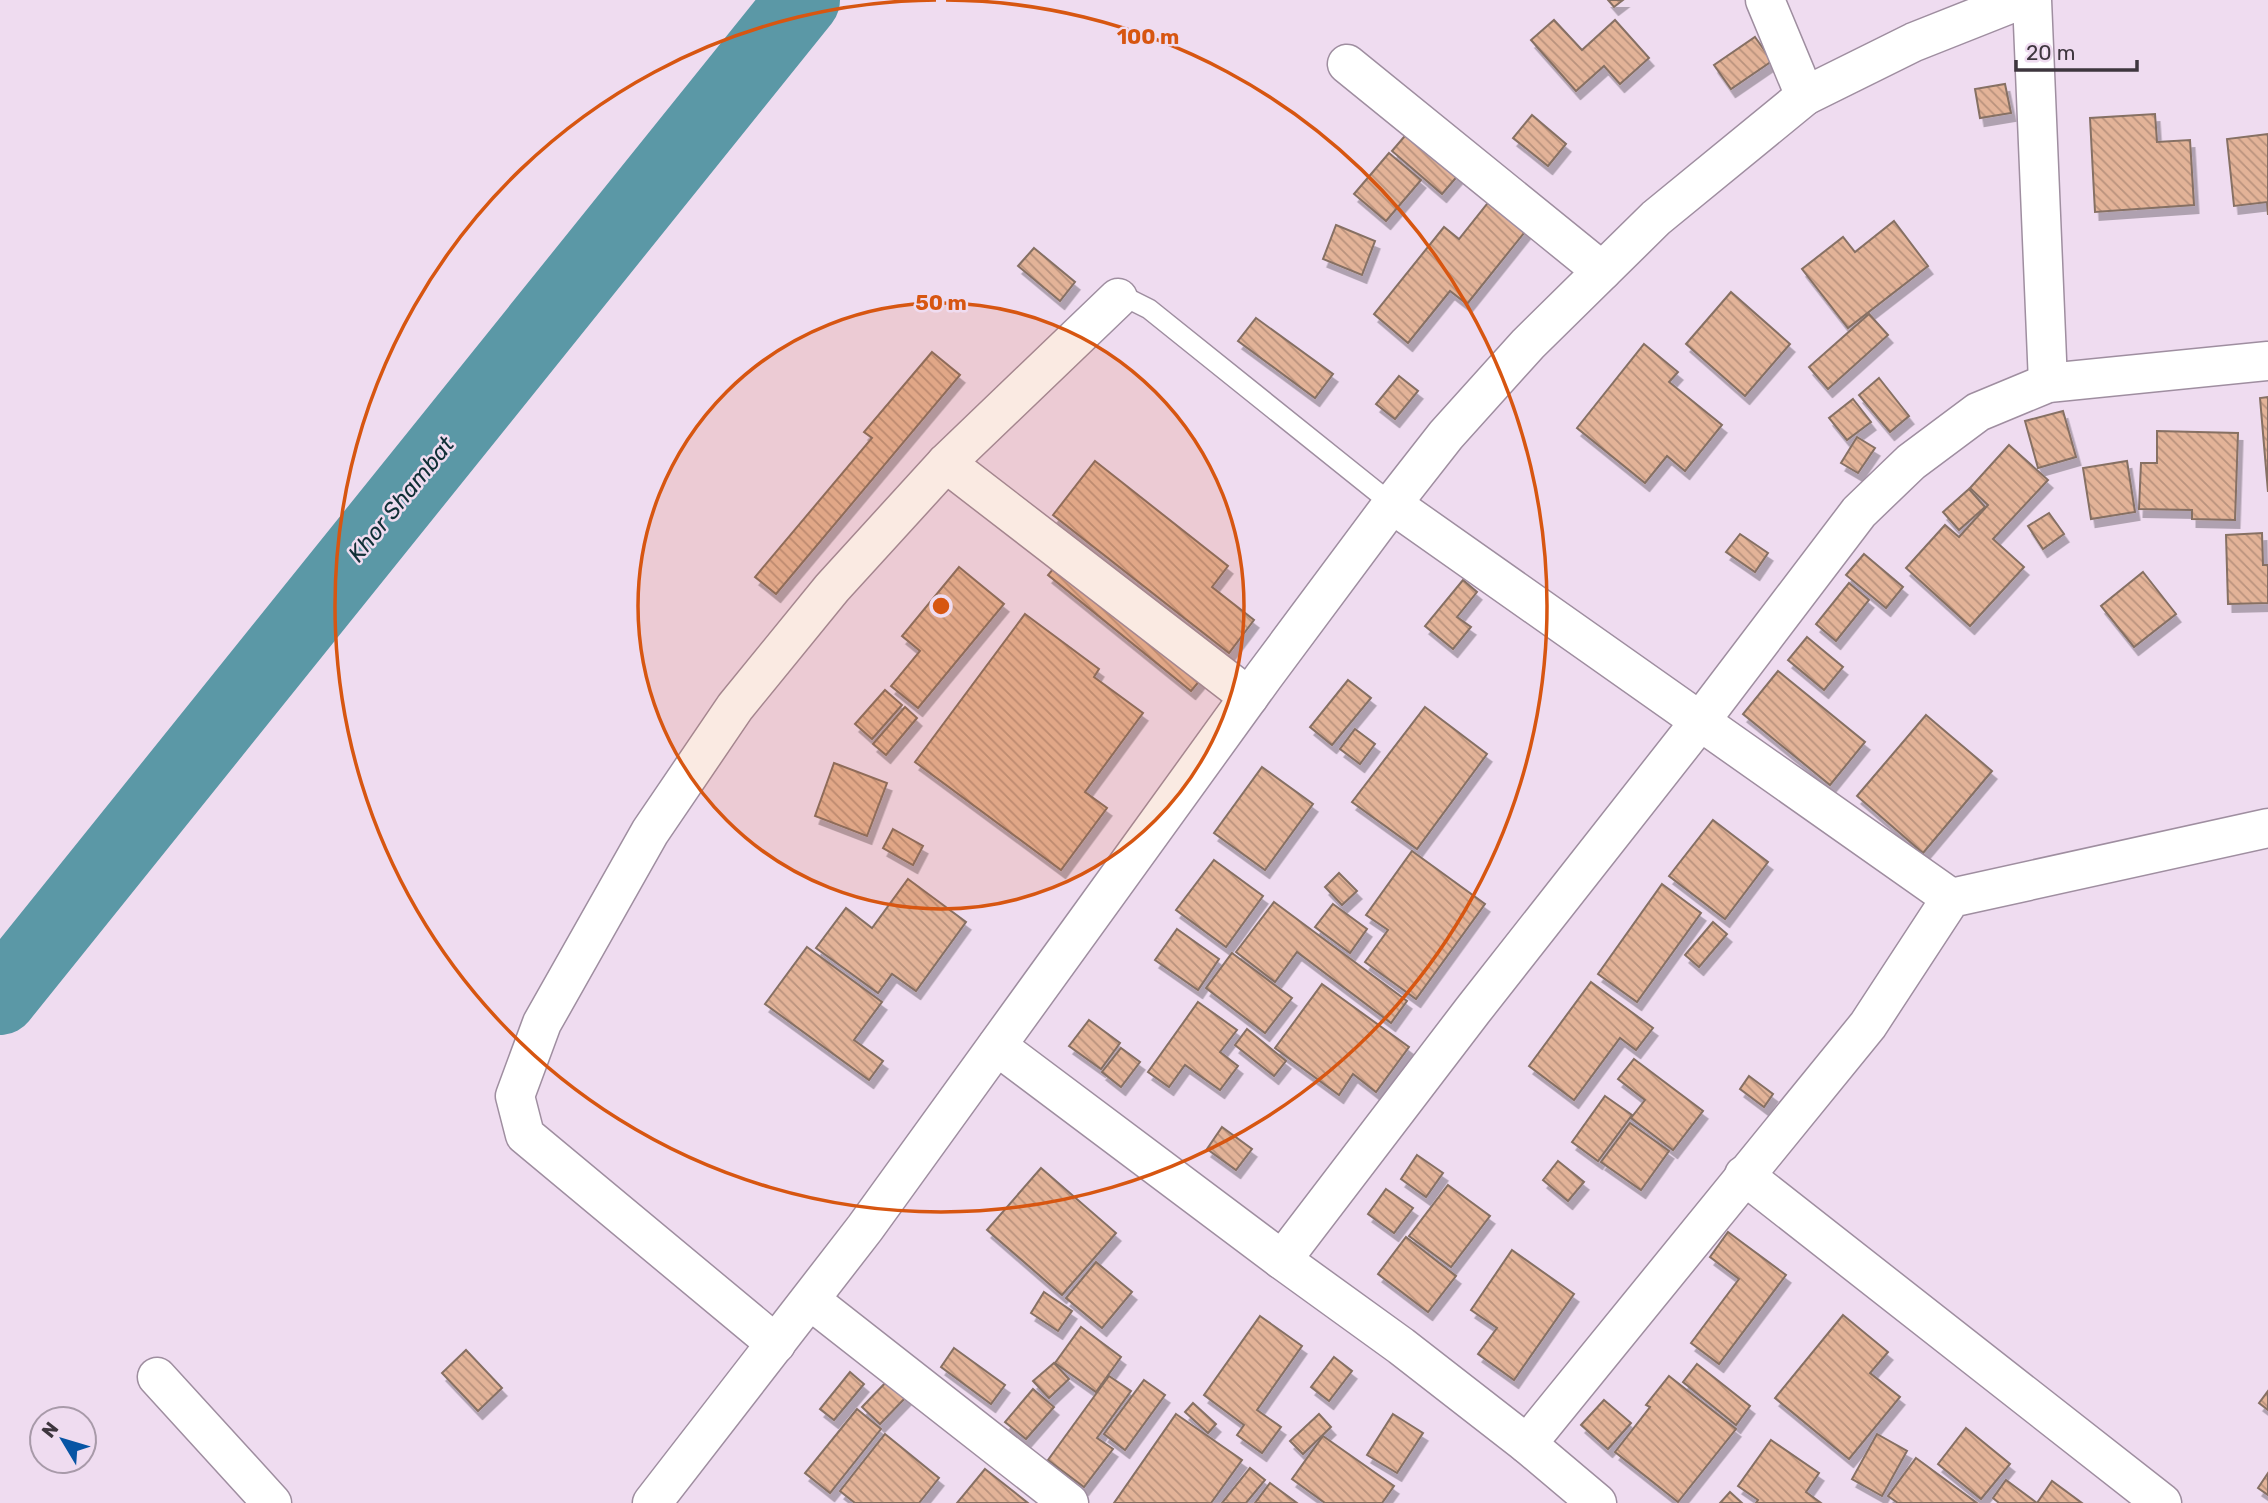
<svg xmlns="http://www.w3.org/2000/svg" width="2268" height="1503" font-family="Rubik,sans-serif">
  <defs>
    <pattern id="building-back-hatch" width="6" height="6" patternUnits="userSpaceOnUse" patternTransform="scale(1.75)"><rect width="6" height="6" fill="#e3b398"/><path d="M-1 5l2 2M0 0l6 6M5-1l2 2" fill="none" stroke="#b9927d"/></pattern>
    <filter id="shadow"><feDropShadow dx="4.5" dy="8" stdDeviation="0" flood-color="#0004"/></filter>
  </defs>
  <rect width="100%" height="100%" fill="#efdcf0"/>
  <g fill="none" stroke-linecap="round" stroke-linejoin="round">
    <path stroke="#5b98a6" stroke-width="74" d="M 0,998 L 803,0"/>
  </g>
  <g fill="url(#building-back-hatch)" stroke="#867064" stroke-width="2" filter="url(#shadow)">
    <path d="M 1608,0 L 1623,0 L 1614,7 Z"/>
    <path d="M 1554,20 L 1582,50 L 1615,20 L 1649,58 L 1620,84 L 1604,66 L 1576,91 L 1531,40 Z"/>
    <path d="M 1755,37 L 1772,61 L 1731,89 L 1714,65 Z"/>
    <path d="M 2005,84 L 2011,113 L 1980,118 L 1975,89 Z"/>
    <path d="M 2155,114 L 2157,142 L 2190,140 L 2194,205 L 2095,212 L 2090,118 Z"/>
    <path d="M 1532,115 L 1566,144 L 1548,166 L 1513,138 Z"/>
    <path d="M 1410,130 L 1460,173 L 1442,194 L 1392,151 Z"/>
    <path d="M 2268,134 L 2268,215 L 2267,202 L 2234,206 L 2227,139 Z"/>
    <path d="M 1389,153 L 1421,180 L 1386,221 L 1354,194 Z"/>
    <path d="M 1491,199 L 1528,228 L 1467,304 L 1450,291 L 1408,343 L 1374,314 L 1444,227 L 1459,239 Z"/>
    <path d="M 1894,221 L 1928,266 L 1848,328 L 1802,269 L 1843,237 L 1855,252 Z"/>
    <path d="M 1336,225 L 1375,241 L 1362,275 L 1323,259 Z"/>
    <path d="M 1034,248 L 1075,282 L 1060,301 L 1018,266 Z"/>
    <path d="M 1731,292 L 1790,344 L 1745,396 L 1686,344 Z"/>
    <path d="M 1869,314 L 1888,335 L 1828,389 L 1809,367 Z"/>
    <path d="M 1256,318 L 1333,374 L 1315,398 L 1238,341 Z"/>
    <path d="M 1644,344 L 1678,372 L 1669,382 L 1722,425 L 1685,471 L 1667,456 L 1645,483 L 1577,428 Z"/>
    <path d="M 932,352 L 960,375 L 776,594 L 755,577 L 872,438 L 864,432 Z"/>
    <path d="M 1399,376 L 1418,391 L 1395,419 L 1376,404 Z"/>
    <path d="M 1879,378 L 1909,416 L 1890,432 L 1859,395 Z"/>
    <path d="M 2268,397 L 2268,492 L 2260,398 Z"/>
    <path d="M 1853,399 L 1871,422 L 1847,440 L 1829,418 Z"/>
    <path d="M 2063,411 L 2076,457 L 2038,468 L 2025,421 Z"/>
    <path d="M 2157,431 L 2238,433 L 2235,520 L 2192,519 L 2192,510 L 2139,509 L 2141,463 L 2157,463 Z"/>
    <path d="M 1857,437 L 1875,448 L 1858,473 L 1841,463 Z"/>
    <path d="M 2009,445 L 2048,480 L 1993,539 L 2024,567 L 1970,626 L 1906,568 L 1945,525 L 1959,537 L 1988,505 L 1970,488 Z"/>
    <path d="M 1095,461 L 1228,566 L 1212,587 L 1254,620 L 1229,653 L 1053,515 Z"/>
    <path d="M 2127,461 L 2135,512 L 2091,519 L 2083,468 Z"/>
    <path d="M 1969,489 L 1985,507 L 1959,530 L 1943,512 Z"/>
    <path d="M 2049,513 L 2064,534 L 2043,549 L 2028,526 Z"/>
    <path d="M 2262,533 L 2263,565 L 2268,565 L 2268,603 L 2228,604 L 2226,535 Z"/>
    <path d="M 1740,534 L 1768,553 L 1755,572 L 1726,552 Z"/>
    <path d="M 1069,550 L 1212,666 L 1191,691 L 1048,575 Z"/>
    <path d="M 1864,554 L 1903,587 L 1886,608 L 1846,575 Z"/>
    <path d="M 959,567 L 1004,604 L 918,708 L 891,686 L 920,651 L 902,636 Z"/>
    <path d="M 2143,572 L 2176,614 L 2134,647 L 2101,606 Z"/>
    <path d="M 1463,580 L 1477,592 L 1457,617 L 1471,627 L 1453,649 L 1425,626 Z"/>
    <path d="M 1849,583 L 1869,600 L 1836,641 L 1816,624 Z"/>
    <path d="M 1025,614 L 1099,669 L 1094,677 L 1143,713 L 1085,792 L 1107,808 L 1061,870 L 915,762 Z"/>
    <path d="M 1807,637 L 1843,667 L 1824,690 L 1788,660 Z"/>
    <path d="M 1778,671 L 1865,742 L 1830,785 L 1743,714 Z"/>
    <path d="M 1348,680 L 1371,698 L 1332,745 L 1310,727 Z"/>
    <path d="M 885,690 L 902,705 L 872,739 L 855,724 Z"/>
    <path d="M 905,707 L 917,718 L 886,755 L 873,744 Z"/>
    <path d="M 1425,707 L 1487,754 L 1417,849 L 1352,802 Z"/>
    <path d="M 1926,715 L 1992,771 L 1923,853 L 1857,796 Z"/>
    <path d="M 1355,729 L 1375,744 L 1360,764 L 1340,749 Z"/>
    <path d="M 834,763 L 887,783 L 867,836 L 815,816 Z"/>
    <path d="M 1262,767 L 1313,804 L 1265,870 L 1214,833 Z"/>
    <path d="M 1713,820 L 1768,862 L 1725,919 L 1669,876 Z"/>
    <path d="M 893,829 L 923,846 L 913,865 L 883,848 Z"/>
    <path d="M 1412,851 L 1485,904 L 1416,999 L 1365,962 L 1388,930 L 1366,915 Z"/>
    <path d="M 1214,860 L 1263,896 L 1226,947 L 1176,910 Z"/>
    <path d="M 1339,873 L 1357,891 L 1342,905 L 1325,887 Z"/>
    <path d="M 908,879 L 966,922 L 916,991 L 892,974 L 878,993 L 816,948 L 846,908 L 872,928 Z"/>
    <path d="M 1662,884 L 1701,913 L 1637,1002 L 1598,974 Z"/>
    <path d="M 1274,902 L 1407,1001 L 1391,1023 L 1297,952 L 1275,982 L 1236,952 Z"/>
    <path d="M 1333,904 L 1367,929 L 1350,953 L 1315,927 Z"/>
    <path d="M 1713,922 L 1727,934 L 1699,967 L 1685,955 Z"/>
    <path d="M 1177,929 L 1219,959 L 1198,990 L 1155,960 Z"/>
    <path d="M 807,947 L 882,1002 L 854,1040 L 883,1061 L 869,1080 L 765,1004 Z"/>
    <path d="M 1232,953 L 1292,998 L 1265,1033 L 1206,988 Z"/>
    <path d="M 1591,982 L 1653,1028 L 1636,1050 L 1620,1038 L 1574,1100 L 1529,1066 Z"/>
    <path d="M 1322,984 L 1409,1047 L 1376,1092 L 1353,1074 L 1339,1095 L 1275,1048 Z"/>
    <path d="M 1198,1002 L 1237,1030 L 1220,1052 L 1238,1066 L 1220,1090 L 1185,1065 L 1169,1087 L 1148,1072 Z"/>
    <path d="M 1089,1020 L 1120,1043 L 1101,1069 L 1069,1046 Z"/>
    <path d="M 1247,1029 L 1286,1061 L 1274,1076 L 1235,1045 Z"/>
    <path d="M 1121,1048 L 1140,1062 L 1121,1087 L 1102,1072 Z"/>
    <path d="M 1634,1059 L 1703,1111 L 1673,1150 L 1631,1118 L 1645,1100 L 1618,1079 Z"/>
    <path d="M 1749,1076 L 1773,1094 L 1764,1107 L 1740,1089 Z"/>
    <path d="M 1605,1096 L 1632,1115 L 1598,1161 L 1572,1142 Z"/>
    <path d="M 1630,1123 L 1669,1151 L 1641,1190 L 1601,1162 Z"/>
    <path d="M 1222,1127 L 1252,1149 L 1236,1170 L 1207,1149 Z"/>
    <path d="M 1417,1155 L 1443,1173 L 1426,1197 L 1401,1179 Z"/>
    <path d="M 1558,1161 L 1584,1182 L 1568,1201 L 1543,1180 Z"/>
    <path d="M 1041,1168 L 1116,1233 L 1062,1295 L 987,1230 Z"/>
    <path d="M 1448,1185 L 1490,1216 L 1451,1267 L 1409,1236 Z"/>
    <path d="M 1386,1189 L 1413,1208 L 1394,1233 L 1368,1214 Z"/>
    <path d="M 1728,1232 L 1786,1275 L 1719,1364 L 1691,1343 L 1739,1279 L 1710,1257 Z"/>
    <path d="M 1406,1237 L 1456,1276 L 1428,1312 L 1378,1274 Z"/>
    <path d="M 1512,1250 L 1574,1294 L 1514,1380 L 1478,1354 L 1497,1328 L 1471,1310 Z"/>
    <path d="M 1096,1262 L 1132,1292 L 1102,1328 L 1066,1298 Z"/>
    <path d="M 1044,1292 L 1072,1311 L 1058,1331 L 1031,1313 Z"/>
    <path d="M 1843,1315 L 1888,1352 L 1870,1373 L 1900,1397 L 1849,1459 L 1775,1398 Z"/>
    <path d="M 1260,1316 L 1302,1346 L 1257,1410 L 1281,1427 L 1262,1453 L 1237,1435 L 1244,1425 L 1204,1395 Z"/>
    <path d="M 1081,1327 L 1121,1357 L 1096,1392 L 1055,1363 Z"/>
    <path d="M 954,1348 L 1005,1385 L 991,1404 L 941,1367 Z"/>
    <path d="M 466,1350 L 502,1388 L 478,1411 L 442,1373 Z"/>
    <path d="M 1334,1357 L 1352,1371 L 1329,1401 L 1311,1387 Z"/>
    <path d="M 1054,1363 L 1069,1379 L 1049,1398 L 1033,1381 Z"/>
    <path d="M 1697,1364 L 1750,1406 L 1736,1425 L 1683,1382 Z"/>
    <path d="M 850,1372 L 864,1384 L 834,1420 L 820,1409 Z"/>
    <path d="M 1109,1376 L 1131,1391 L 1097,1438 L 1113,1449 L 1084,1487 L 1048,1460 Z"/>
    <path d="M 1669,1376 L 1736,1429 L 1678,1502 L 1615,1452 L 1650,1407 L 1646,1405 Z"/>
    <path d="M 890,1378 L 908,1395 L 880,1424 L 862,1407 Z"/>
    <path d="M 1144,1380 L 1165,1395 L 1125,1450 L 1104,1434 Z"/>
    <path d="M 1033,1389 L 1054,1407 L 1026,1439 L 1005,1422 Z"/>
    <path d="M 2268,1391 L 2268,1410 L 2259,1403 Z"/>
    <path d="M 1604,1400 L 1631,1423 L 1608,1449 L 1581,1425 Z"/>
    <path d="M 1193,1403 L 1216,1424 L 1208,1433 L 1185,1412 Z"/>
    <path d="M 857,1409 L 881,1429 L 830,1493 L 805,1473 Z"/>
    <path d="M 1176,1414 L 1242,1460 L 1211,1503 L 1114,1503 Z"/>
    <path d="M 1319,1414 L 1331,1427 L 1303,1454 L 1290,1441 Z"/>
    <path d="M 1393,1414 L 1423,1433 L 1397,1473 L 1367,1455 Z"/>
    <path d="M 1966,1428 L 2010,1464 L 1981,1499 L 1938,1464 Z"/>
    <path d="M 885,1434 L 939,1478 L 919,1503 L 855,1503 L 840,1491 Z"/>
    <path d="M 1877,1434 L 1907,1451 L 1882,1496 L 1852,1479 Z"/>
    <path d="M 1323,1436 L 1394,1486 L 1382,1503 L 1325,1503 L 1292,1479 Z"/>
    <path d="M 1771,1440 L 1819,1473 L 1806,1492 L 1821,1503 L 1756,1503 L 1758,1500 L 1738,1486 Z"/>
    <path d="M 1916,1458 L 1977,1503 L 1898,1503 L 1888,1496 Z"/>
    <path d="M 1250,1468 L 1265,1480 L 1246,1503 L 1222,1503 Z"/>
    <path d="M 985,1469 L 1028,1503 L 957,1503 Z"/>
    <path d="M 2268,1473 L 2268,1495 L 2258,1488 Z"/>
    <path d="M 2006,1480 L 2037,1503 L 2052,1481 L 2082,1503 L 1999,1503 L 1993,1498 Z"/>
    <path d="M 1270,1483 L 1297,1503 L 1255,1503 Z"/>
    <path d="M 1730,1492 L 1742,1503 L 1720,1503 Z"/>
  </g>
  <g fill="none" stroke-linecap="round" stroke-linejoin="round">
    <defs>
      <path id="lane" d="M 1118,298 L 1131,300 L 1149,309 L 1392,504"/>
      <g id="street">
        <path d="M 1765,0 L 1805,96"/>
        <path d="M 2032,0 L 2048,383"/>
        <path d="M 1347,64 L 1602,271"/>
        <path d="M 946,463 L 1249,697"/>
        <path d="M 1392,504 L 1951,898"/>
        <path d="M 997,1046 L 1282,1260 L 1401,1346 L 1527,1444 L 1597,1503"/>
        <path d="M 1744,1175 L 2162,1503"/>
        <path d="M 1282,1260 L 1473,1010 L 1701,720 L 1859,512 L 1911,462 L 1978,412 L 2048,383 L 2268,361"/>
        <path d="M 810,1300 L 1069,1503"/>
        <path d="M 776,1344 L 525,1135 L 515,1096 L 542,1023 L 650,832 L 735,707 L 832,588 L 946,463 L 1118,298"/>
        <path d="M 157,1377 L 272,1503"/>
        <path d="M 1527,1444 L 1868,1025 L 1951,898 L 2268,828"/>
      </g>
      <path id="secondary" d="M 652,1503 L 865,1228 L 1264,676 L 1392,504 L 1446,435 L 1528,344 L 1656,218 L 1805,96 L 1914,42 L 2020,0"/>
    </defs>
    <use href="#lane" stroke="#9f8ea0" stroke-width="22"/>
    <use href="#street" stroke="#9f8ea0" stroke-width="41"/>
    <use href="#secondary" stroke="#9f8ea0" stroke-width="41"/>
    <use href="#lane" stroke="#fff" stroke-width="19"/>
    <use href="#street" stroke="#fff" stroke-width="38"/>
    <use href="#secondary" stroke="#fff" stroke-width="38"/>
  </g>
  <circle cx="941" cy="606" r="303" fill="#d75611" fill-opacity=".12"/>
  <g fill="none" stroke="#d75611" stroke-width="3.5">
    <circle cx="941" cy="606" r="303"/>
    <path d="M946 0A606 606 0 1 1 936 0"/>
  </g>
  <g text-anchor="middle" stroke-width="5" stroke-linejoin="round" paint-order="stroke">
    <g font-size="23" font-style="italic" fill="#102f36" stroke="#efdcf0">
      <text transform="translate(401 499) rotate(-51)" y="8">Khor Shambat</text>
    </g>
  </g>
  <circle cx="941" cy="606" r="10" fill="#d75611" stroke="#efdcf0" stroke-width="3.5"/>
  <g font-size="21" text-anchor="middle" font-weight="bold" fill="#d75611" stroke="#efdcf0" stroke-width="5" stroke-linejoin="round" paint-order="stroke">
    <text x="1148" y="44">100 m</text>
    <text x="941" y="310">50 m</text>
  </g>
  <g transform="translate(63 1440) rotate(308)"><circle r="33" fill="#efdcf0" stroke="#a89aa9" stroke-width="2"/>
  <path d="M0-5L12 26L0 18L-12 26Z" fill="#0855a4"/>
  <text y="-10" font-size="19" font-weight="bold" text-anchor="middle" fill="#3e363e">N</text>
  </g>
  <path d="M2016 60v10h121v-10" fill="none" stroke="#3e363e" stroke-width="3.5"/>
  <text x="2026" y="60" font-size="21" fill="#3e363e" stroke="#efdcf0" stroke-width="5" paint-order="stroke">20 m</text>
</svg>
